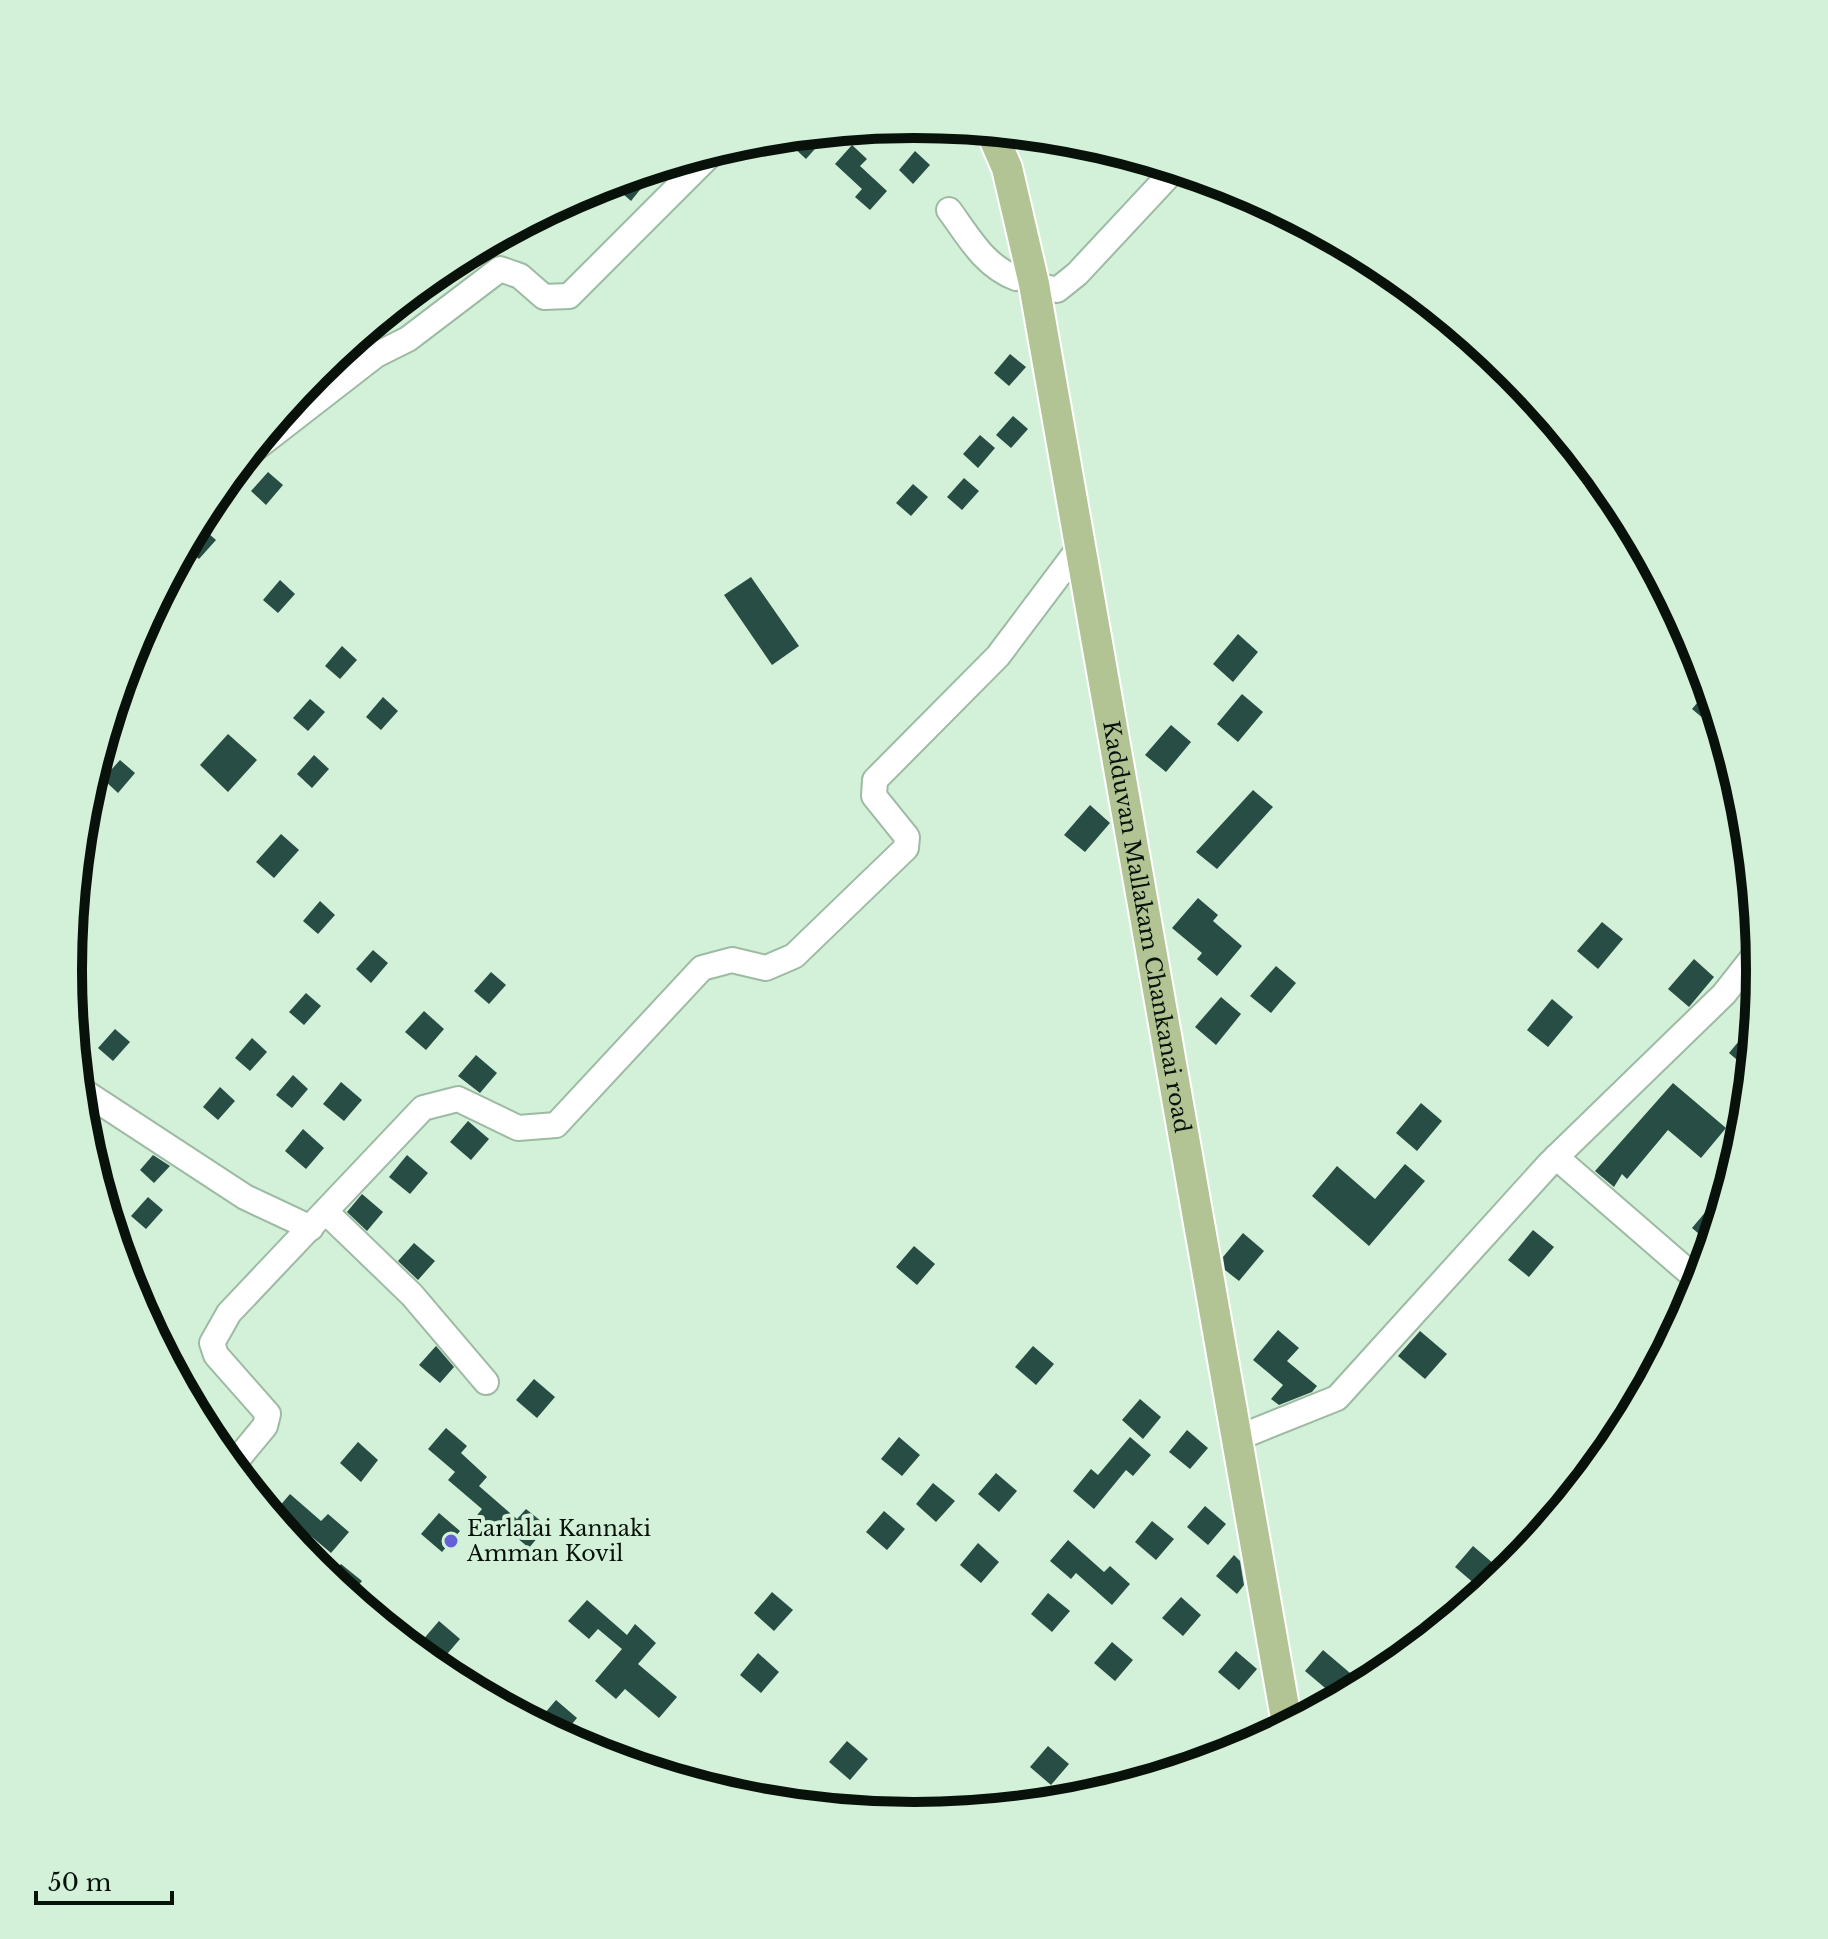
<svg xmlns="http://www.w3.org/2000/svg" width="1828" height="1939" font-family="'Libre Baskerville',serif">
  <rect width="100%" height="100%" fill="#d3f1d9"/>
  <g fill="#284d44">
    <path d="M 830,132 L 806,159 L 791,145 L 801,135 Z"/>
    <path d="M 852,145 L 867,159 L 860,166 L 887,191 L 870,210 L 855,197 L 862,189 L 835,164 Z"/>
    <path d="M 915,151 L 930,165 L 913,184 L 899,170 Z"/>
    <path d="M 638,173 L 647,181 L 631,201 L 615,187 L 624,178 Z"/>
    <path d="M 1010,354 L 1026,367 L 1009,386 L 994,373 Z"/>
    <path d="M 1013,416 L 1028,429 L 1011,448 L 996,435 Z"/>
    <path d="M 980,435 L 995,448 L 978,468 L 963,454 Z"/>
    <path d="M 268,472 L 283,485 L 266,505 L 251,491 Z"/>
    <path d="M 964,478 L 979,491 L 962,510 L 947,497 Z"/>
    <path d="M 913,484 L 928,497 L 911,516 L 896,503 Z"/>
    <path d="M 201,527 L 216,540 L 199,559 L 185,547 Z"/>
    <path d="M 751,577 L 799,646 L 772,665 L 724,595 Z"/>
    <path d="M 280,580 L 295,594 L 278,613 L 263,600 Z"/>
    <path d="M 1238,634 L 1258,652 L 1233,682 L 1213,664 Z"/>
    <path d="M 342,646 L 357,660 L 340,679 L 325,666 Z"/>
    <path d="M 1709,689 L 1723,735 L 1692,709 Z"/>
    <path d="M 1242,694 L 1263,712 L 1238,742 L 1217,724 Z"/>
    <path d="M 383,697 L 398,711 L 381,730 L 366,717 Z"/>
    <path d="M 310,699 L 325,712 L 308,731 L 293,718 Z"/>
    <path d="M 1171,725 L 1191,742 L 1166,772 L 1145,755 Z"/>
    <path d="M 228,734 L 257,760 L 228,792 L 200,765 Z"/>
    <path d="M 314,755 L 329,769 L 312,788 L 297,774 Z"/>
    <path d="M 120,760 L 135,773 L 118,793 L 103,779 Z"/>
    <path d="M 1253,790 L 1273,807 L 1217,869 L 1196,852 Z"/>
    <path d="M 1090,805 L 1110,823 L 1085,852 L 1064,835 Z"/>
    <path d="M 281,834 L 299,850 L 274,878 L 256,862 Z"/>
    <path d="M 1198,898 L 1218,915 L 1213,921 L 1242,946 L 1217,976 L 1197,959 L 1202,953 L 1172,928 Z"/>
    <path d="M 320,901 L 335,915 L 318,934 L 303,921 Z"/>
    <path d="M 1602,922 L 1623,939 L 1598,969 L 1577,951 Z"/>
    <path d="M 373,950 L 388,963 L 371,983 L 356,969 Z"/>
    <path d="M 1694,959 L 1714,977 L 1689,1007 L 1668,989 Z"/>
    <path d="M 1276,966 L 1296,983 L 1271,1013 L 1250,996 Z"/>
    <path d="M 491,972 L 506,985 L 489,1004 L 474,991 Z"/>
    <path d="M 306,993 L 321,1006 L 304,1025 L 289,1012 Z"/>
    <path d="M 1221,997 L 1241,1014 L 1216,1045 L 1195,1027 Z"/>
    <path d="M 1552,999 L 1573,1017 L 1548,1047 L 1527,1030 Z"/>
    <path d="M 424,1011 L 444,1029 L 426,1050 L 405,1032 Z"/>
    <path d="M 1755,1022 L 1752,1054 L 1750,1071 L 1729,1053 Z"/>
    <path d="M 115,1029 L 130,1042 L 113,1061 L 98,1048 Z"/>
    <path d="M 252,1038 L 267,1052 L 250,1071 L 235,1058 Z"/>
    <path d="M 476,1055 L 497,1073 L 480,1093 L 458,1076 Z"/>
    <path d="M 293,1075 L 308,1089 L 292,1108 L 276,1095 Z"/>
    <path d="M 341,1082 L 362,1100 L 344,1121 L 323,1104 Z"/>
    <path d="M 1673,1083 L 1726,1128 L 1701,1158 L 1668,1130 L 1627,1179 L 1622,1174 L 1614,1187 L 1595,1171 Z"/>
    <path d="M 220,1087 L 235,1101 L 218,1120 L 203,1107 Z"/>
    <path d="M 1421,1103 L 1442,1121 L 1417,1151 L 1396,1133 Z"/>
    <path d="M 468,1121 L 489,1139 L 471,1160 L 450,1142 Z"/>
    <path d="M 303,1129 L 324,1148 L 306,1169 L 285,1151 Z"/>
    <path d="M 153,1155 L 170,1166 L 154,1183 L 140,1170 Z"/>
    <path d="M 407,1155 L 428,1173 L 410,1194 L 389,1177 Z"/>
    <path d="M 1405,1164 L 1425,1181 L 1369,1246 L 1312,1196 L 1337,1166 L 1375,1199 Z"/>
    <path d="M 1729,1184 L 1711,1244 L 1692,1228 Z"/>
    <path d="M 362,1194 L 383,1212 L 367,1231 L 347,1212 Z"/>
    <path d="M 148,1197 L 163,1210 L 146,1229 L 131,1216 Z"/>
    <path d="M 1533,1230 L 1554,1247 L 1529,1277 L 1508,1260 Z"/>
    <path d="M 1243,1233 L 1264,1251 L 1239,1281 L 1225,1270 L 1223,1257 Z"/>
    <path d="M 414,1243 L 435,1261 L 418,1280 L 398,1261 Z"/>
    <path d="M 914,1246 L 935,1264 L 917,1285 L 896,1267 Z"/>
    <path d="M 1278,1330 L 1299,1348 L 1287,1361 L 1317,1386 L 1312,1392 L 1279,1405 L 1271,1399 L 1283,1385 L 1253,1360 Z"/>
    <path d="M 1420,1331 L 1447,1354 L 1425,1379 L 1398,1356 Z"/>
    <path d="M 436,1346 L 454,1367 L 440,1383 L 419,1365 Z"/>
    <path d="M 1033,1346 L 1054,1364 L 1036,1385 L 1015,1367 Z"/>
    <path d="M 534,1379 L 555,1397 L 537,1418 L 516,1400 Z"/>
    <path d="M 1140,1399 L 1161,1417 L 1143,1439 L 1122,1420 Z"/>
    <path d="M 446,1428 L 467,1446 L 461,1453 L 487,1477 L 479,1486 L 517,1519 L 526,1509 L 547,1526 L 529,1548 L 504,1527 L 495,1537 L 474,1519 L 482,1509 L 448,1480 L 455,1472 L 428,1449 Z"/>
    <path d="M 1187,1430 L 1208,1448 L 1190,1469 L 1169,1452 Z"/>
    <path d="M 899,1437 L 920,1455 L 902,1476 L 881,1459 Z"/>
    <path d="M 1130,1437 L 1151,1455 L 1133,1476 L 1126,1470 L 1094,1509 L 1073,1491 L 1091,1469 L 1098,1475 Z"/>
    <path d="M 358,1442 L 378,1460 L 361,1482 L 340,1463 Z"/>
    <path d="M 996,1473 L 1017,1491 L 999,1512 L 978,1494 Z"/>
    <path d="M 933,1483 L 955,1501 L 936,1522 L 916,1504 Z"/>
    <path d="M 290,1494 L 321,1521 L 328,1514 L 349,1532 L 331,1553 L 299,1526 L 293,1533 L 272,1515 Z"/>
    <path d="M 1205,1506 L 1226,1524 L 1208,1545 L 1187,1527 Z"/>
    <path d="M 884,1511 L 905,1529 L 887,1550 L 866,1532 Z"/>
    <path d="M 439,1513 L 460,1531 L 442,1552 L 421,1534 Z"/>
    <path d="M 1152,1521 L 1174,1539 L 1156,1560 L 1135,1542 Z"/>
    <path d="M 1068,1540 L 1104,1572 L 1110,1566 L 1130,1584 L 1112,1605 L 1076,1573 L 1071,1579 L 1050,1561 Z"/>
    <path d="M 978,1543 L 999,1562 L 981,1583 L 960,1565 Z"/>
    <path d="M 1473,1546 L 1494,1564 L 1476,1585 L 1455,1567 Z"/>
    <path d="M 1234,1555 L 1240,1561 L 1244,1585 L 1237,1594 L 1216,1576 Z"/>
    <path d="M 341,1564 L 362,1581 L 350,1596 L 329,1578 Z"/>
    <path d="M 772,1592 L 793,1610 L 774,1631 L 754,1613 Z"/>
    <path d="M 1048,1593 L 1070,1611 L 1052,1632 L 1031,1614 Z"/>
    <path d="M 1181,1597 L 1201,1615 L 1183,1636 L 1162,1618 Z"/>
    <path d="M 587,1600 L 627,1635 L 635,1624 L 656,1643 L 638,1664 L 677,1697 L 659,1718 L 625,1689 L 616,1699 L 595,1681 L 622,1649 L 598,1629 L 589,1639 L 568,1621 Z"/>
    <path d="M 439,1621 L 460,1639 L 442,1660 L 421,1642 Z"/>
    <path d="M 1112,1642 L 1133,1660 L 1115,1681 L 1094,1663 Z"/>
    <path d="M 1323,1650 L 1363,1684 L 1337,1698 L 1305,1671 Z"/>
    <path d="M 1236,1651 L 1257,1669 L 1239,1690 L 1218,1672 Z"/>
    <path d="M 758,1653 L 779,1672 L 761,1693 L 740,1675 Z"/>
    <path d="M 556,1700 L 577,1718 L 562,1736 L 538,1721 Z"/>
    <path d="M 847,1741 L 868,1759 L 850,1780 L 829,1762 Z"/>
    <path d="M 1048,1746 L 1069,1764 L 1051,1785 L 1030,1767 Z"/>
  </g>
  <g fill="none" stroke-linecap="round" stroke-linejoin="round">
    <defs>
      <g id="minor">
        <path d="M 949,210 C 969,237 984,266 1016,278 L 1030,266"/>
        <path d="M 1034,284 L 1057,290 L 1077,274 L 1175,169"/>
        <path d="M 247,455 L 376,355 L 408,339 L 500,269 L 520,276 L 544,297 L 569,296 L 714,151"/>
        <path d="M 80,1089 L 245,1197 L 311,1228"/>
        <path d="M 1556,1157 L 1699,1281"/>
        <path d="M 326,1212 L 412,1295 L 486,1382"/>
        <path d="M 1235,1439 L 1337,1398 L 1550,1163 L 1724,994 L 1758,951"/>
        <path d="M 232,1466 L 265,1426 L 268,1414 L 216,1355 L 212,1343 L 229,1313 L 423,1108 L 458,1099 L 518,1128 L 556,1125 L 702,968 L 732,960 L 766,968 L 794,956 L 906,848 L 907,837 L 874,796 L 875,780 L 998,656 L 1080,547"/>
      </g>
      <g id="major">
        <path id="s1" d="M 991,131 L 1007,168 L 1034,284 L 1287,1724"/>
      </g>
    </defs>
    <use href="#minor" stroke="#9dbaa3" stroke-width="28"/>
    <use href="#major" stroke="#fff" stroke-width="34"/>
    <use href="#minor" stroke="#fff" stroke-width="24"/>
    <use href="#major" stroke="#b2c494" stroke-width="30"/>
  </g>
  <circle fill="#6360d8" stroke="#d3f1d9" stroke-width="3" cx="451" cy="1541" r="8"/>
  <g text-anchor="middle" stroke-width="8" stroke-linejoin="round" paint-order="stroke">
    <g font-size="22" fill="#08120b" stroke="#d3f1d9">
      <text dy="8" stroke="none"><textPath href="#s1" startOffset="812">Kadduvan Mallakam Chankanai road</textPath></text>
    </g>
    <g font-size="22" fill="#08120b" stroke="#d3f1d9" text-anchor="start">
      <text x="467" y="1536">Earlalai Kannaki<tspan x="467" dy="25">Amman Kovil</tspan></text>
    </g>
  </g>
  <path d="M0 0H1828V1939H0ZM82 970a832 832 0 1 1 1664 0a832 832 0 1 1-1664 0Z" fill="#d3f1d9" fill-rule="evenodd"/>
  <path fill="none" stroke="#08120b" stroke-width="10" d="M82 970a832 832 0 1 1 1664 0a832 832 0 1 1-1664 0Z"/>
  <path d="M36 1891v12h136v-12" fill="none" stroke="#08120b" stroke-width="4"/>
  <text x="48" y="1891" font-size="24" fill="#08120b" stroke="#d3f1d9" stroke-width="6" paint-order="stroke">50 m</text>
</svg>
